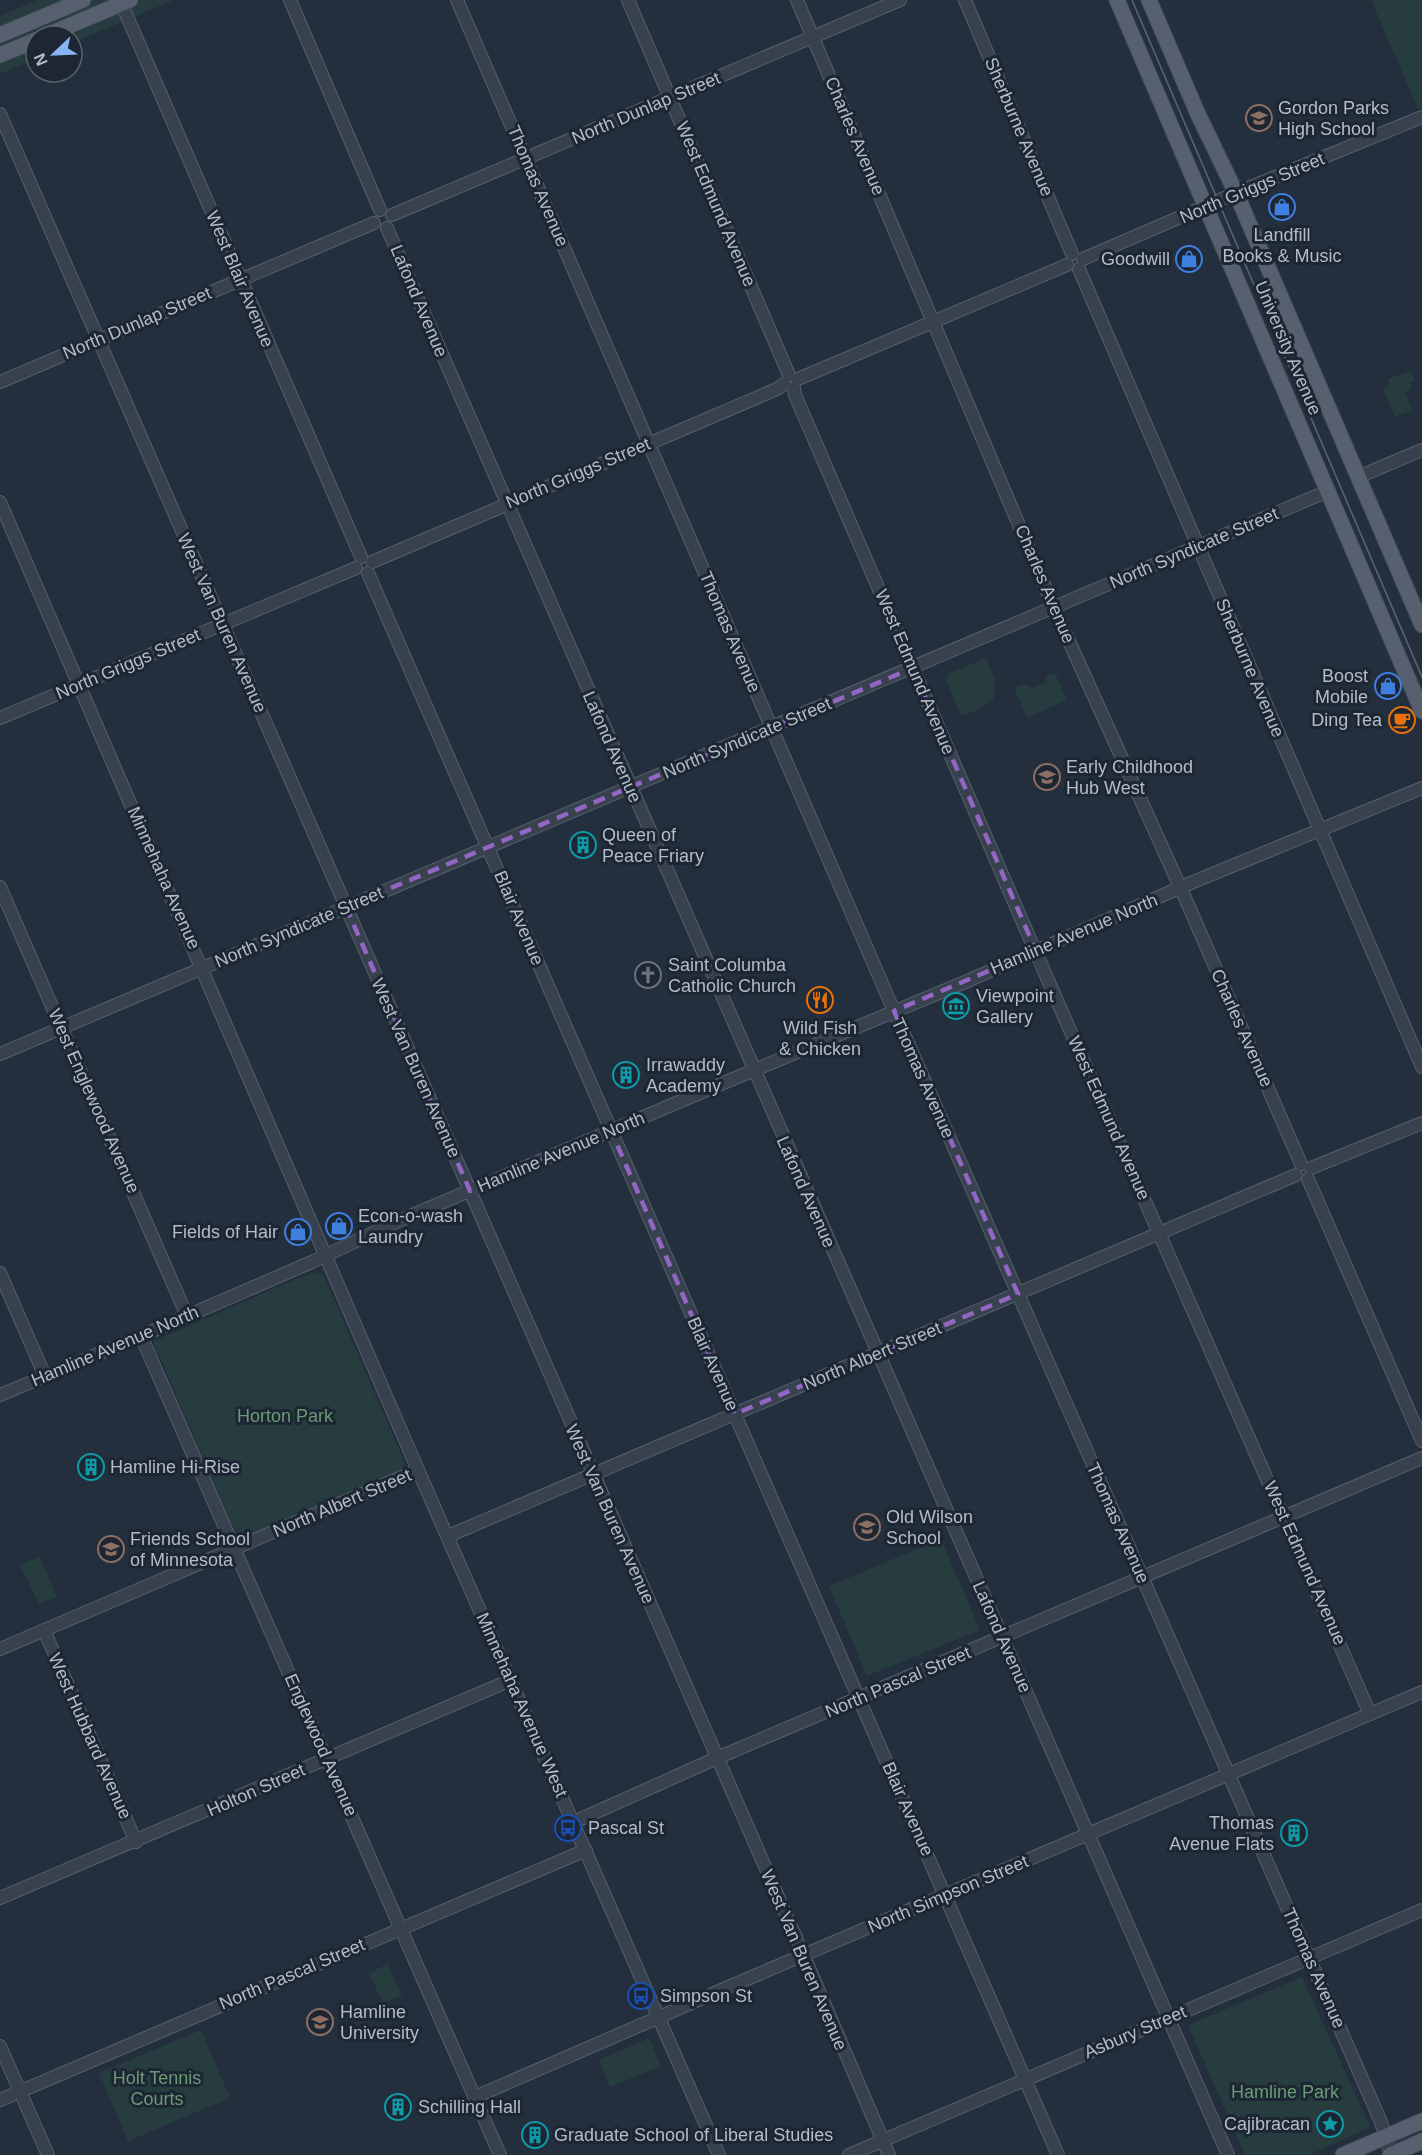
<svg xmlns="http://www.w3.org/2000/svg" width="1422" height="2155" font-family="Helvetica,sans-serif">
  <rect width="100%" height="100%" fill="#242f3e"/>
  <g fill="#263c3f">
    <path d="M 37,0 L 174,0 L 72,43 L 72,36 L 36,36 L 36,59 L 0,74 L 0,16 Z"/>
    <path d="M 1371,0 L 1422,0 L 1422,108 L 1418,109 Z"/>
    <path d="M 1411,371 L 1415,381 L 1410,383 L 1412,388 L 1405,392 L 1412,410 L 1395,417 L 1383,389 L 1390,385 L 1388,379 Z"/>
    <path d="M 986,658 L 995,680 L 994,698 L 978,710 L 961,716 L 946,680 L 948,674 Z"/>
    <path d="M 1055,673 L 1067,700 L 1027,718 L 1014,688 L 1024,684 L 1033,688 L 1047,682 L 1045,677 Z"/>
    <path d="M 317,1272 L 324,1276 L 404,1461 L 404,1466 L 398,1473 L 392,1473 L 241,1539 L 235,1534 L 160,1357 L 154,1350 L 154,1341 L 296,1279 Z"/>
    <path d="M 941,1539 L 980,1630 L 867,1676 L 829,1586 Z"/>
    <path d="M 40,1557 L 57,1597 L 39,1604 L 20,1565 Z"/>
    <path d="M 388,1964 L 402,1995 L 383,2003 L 369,1973 Z"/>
    <path d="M 1302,1977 L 1370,2127 L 1309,2155 L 1245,2155 L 1188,2025 Z"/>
    <path d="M 201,2030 L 230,2098 L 128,2141 L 99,2073 Z"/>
    <path d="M 649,2038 L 661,2066 L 610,2087 L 599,2060 Z"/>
  </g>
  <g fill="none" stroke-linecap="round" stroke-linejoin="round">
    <defs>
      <g id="minor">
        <path d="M 120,0 L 361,557"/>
        <path d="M 290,0 L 380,210"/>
        <path d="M 457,0 L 894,1011 L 1381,2122 L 1391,2155"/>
        <path d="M 628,0 L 789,375"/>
        <path d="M 797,0 L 1054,608 L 1186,900 L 1301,1164"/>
        <path d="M 965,0 L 1072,254"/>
        <path d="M 0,114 L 804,1956 L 889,2155"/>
        <path d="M 392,215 L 900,0"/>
        <path d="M 387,228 C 663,872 949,1512 1228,2155"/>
        <path d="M 1083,259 L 1236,193 L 1422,117"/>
        <path d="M 1079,269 L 1422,1067"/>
        <path d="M 798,379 L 1067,265"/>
        <path d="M 0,382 L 374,223"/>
        <path d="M 794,388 L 795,395 L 1030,939 L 1370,1714"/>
        <path d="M 1358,477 L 1422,450"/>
        <path d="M 0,502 L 418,1470 L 719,2155"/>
        <path d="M 372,562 L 777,389 L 784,384"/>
        <path d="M 368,573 L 1058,2155"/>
        <path d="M 0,718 L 356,568"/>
        <path d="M 0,887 L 187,1316"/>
        <path d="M 0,1054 L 1328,491"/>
        <path d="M 1311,1168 L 1422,1123"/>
        <path d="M 1308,1179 L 1422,1441"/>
        <path d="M 0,1273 L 45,1376"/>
        <path d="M 141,1336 L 500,2155"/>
        <path d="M 0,1395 L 141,1336 L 314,1261 L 396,1222 L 740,1076 L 965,982 L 1193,882 L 1422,788"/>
        <path d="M 448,1536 L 1296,1175"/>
        <path d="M 44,1630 L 136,1842"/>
        <path d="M 0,1649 L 418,1470"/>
        <path d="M 574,1822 L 717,1758 L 1422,1458"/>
        <path d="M 0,1898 L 511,1680"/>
        <path d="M 0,2046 L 48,2155"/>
        <path d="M 475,2097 L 733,1985 L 1422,1692"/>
        <path d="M 0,2100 L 586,1850"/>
        <path d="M 849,2155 L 1422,1910"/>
      </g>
      <g id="major">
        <path d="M 1117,0 L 1422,711"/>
        <path d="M 1149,0 L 1197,112 L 1236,193 L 1422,625"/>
        <path d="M 0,35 L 83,0"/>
        <path d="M 45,36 L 130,0"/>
        <path d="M 0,55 L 36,40"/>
        <path d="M 1343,2155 L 1422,2121"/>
        <path d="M 1390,2155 L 1422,2141"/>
      </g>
    </defs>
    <use href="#minor" stroke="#565f6c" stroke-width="14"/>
    <use href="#major" stroke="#414a57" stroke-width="17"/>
    <use href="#minor" stroke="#38414e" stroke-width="12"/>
    <use href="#major" stroke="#56606e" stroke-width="15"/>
    <path stroke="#5a6575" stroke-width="1.5" d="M 1132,0 L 1422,677"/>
  </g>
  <path fill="none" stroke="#9266c3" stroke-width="4.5" stroke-dasharray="12 8" stroke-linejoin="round" d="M 913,668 L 1036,951 L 894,1011 L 1018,1294 L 735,1414 L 611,1131 L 470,1191 L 346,907 Z"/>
  <defs>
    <symbol id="school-ring" viewBox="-11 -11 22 22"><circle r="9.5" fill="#1d2633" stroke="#8d6e63" stroke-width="1.5"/><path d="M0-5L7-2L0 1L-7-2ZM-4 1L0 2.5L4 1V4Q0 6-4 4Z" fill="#8d6e63"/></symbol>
    <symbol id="shop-ring" viewBox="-11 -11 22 22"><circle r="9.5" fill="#1d2633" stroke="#3f7fe0" stroke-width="1.5"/><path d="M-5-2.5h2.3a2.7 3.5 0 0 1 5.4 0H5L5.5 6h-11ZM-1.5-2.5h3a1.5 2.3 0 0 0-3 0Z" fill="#3f7fe0"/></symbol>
    <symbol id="cafe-ring" viewBox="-11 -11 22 22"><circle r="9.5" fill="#1d2633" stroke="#e8710a" stroke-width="1.5"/><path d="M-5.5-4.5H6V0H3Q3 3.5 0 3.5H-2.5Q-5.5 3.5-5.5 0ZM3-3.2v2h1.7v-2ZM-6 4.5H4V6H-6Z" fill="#e8710a"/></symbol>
    <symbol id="building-ring" viewBox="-11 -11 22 22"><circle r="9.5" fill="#1d2633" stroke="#0f9aa8" stroke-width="1.5"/><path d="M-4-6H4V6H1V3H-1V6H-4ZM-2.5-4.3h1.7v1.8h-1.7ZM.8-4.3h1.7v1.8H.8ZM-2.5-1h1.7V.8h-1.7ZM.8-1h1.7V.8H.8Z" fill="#0f9aa8"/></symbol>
    <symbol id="church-ring" viewBox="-11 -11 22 22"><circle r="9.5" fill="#1d2633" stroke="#6b7280" stroke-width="1.5"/><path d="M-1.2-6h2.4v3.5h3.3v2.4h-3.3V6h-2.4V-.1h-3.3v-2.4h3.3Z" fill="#6b7280"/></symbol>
    <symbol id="restaurant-ring" viewBox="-11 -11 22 22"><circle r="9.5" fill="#1d2633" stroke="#e8710a" stroke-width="1.5"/><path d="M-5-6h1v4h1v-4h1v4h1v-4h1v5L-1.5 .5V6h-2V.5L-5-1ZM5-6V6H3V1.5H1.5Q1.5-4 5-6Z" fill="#e8710a"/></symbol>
    <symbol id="museum-ring" viewBox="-11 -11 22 22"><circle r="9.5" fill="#1d2633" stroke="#0f9aa8" stroke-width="1.5"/><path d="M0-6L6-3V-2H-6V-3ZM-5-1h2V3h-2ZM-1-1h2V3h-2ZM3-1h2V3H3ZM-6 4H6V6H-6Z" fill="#0f9aa8"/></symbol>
    <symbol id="bus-ring" viewBox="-11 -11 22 22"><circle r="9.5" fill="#1d2633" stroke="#1a4fb4" stroke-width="1.5"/><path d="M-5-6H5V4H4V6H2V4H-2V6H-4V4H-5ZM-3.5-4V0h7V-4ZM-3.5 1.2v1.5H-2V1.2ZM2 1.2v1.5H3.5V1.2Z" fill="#1a4fb4"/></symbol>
    <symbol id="university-ring" viewBox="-11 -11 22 22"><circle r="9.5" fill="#1d2633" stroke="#8d6e63" stroke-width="1.5"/><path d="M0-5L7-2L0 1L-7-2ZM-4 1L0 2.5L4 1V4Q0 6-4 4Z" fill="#8d6e63"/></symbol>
    <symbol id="sight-ring" viewBox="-11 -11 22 22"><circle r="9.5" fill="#1d2633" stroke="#0f9aa8" stroke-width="1.5"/><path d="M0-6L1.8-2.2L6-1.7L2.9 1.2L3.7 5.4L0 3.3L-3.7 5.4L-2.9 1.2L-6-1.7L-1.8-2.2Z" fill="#0f9aa8"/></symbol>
  </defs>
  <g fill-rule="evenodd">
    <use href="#school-ring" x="1244" y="103" width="30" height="30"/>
    <use href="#shop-ring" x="1267" y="192" width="30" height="30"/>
    <use href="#shop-ring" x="1174" y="244" width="30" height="30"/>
    <use href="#shop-ring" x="1373" y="671" width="30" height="30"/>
    <use href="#cafe-ring" x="1387" y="705" width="30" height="30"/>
    <use href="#school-ring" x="1032" y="762" width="30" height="30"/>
    <use href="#building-ring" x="568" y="830" width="30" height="30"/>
    <use href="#church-ring" x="633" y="960" width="30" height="30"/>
    <use href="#restaurant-ring" x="805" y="985" width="30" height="30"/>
    <use href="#museum-ring" x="941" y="991" width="30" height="30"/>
    <use href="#building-ring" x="611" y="1060" width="30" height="30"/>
    <use href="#shop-ring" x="324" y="1211" width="30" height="30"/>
    <use href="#shop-ring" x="283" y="1217" width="30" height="30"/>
    <use href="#building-ring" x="76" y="1452" width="30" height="30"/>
    <use href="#school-ring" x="852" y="1512" width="30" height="30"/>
    <use href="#school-ring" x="96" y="1534" width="30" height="30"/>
    <use href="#bus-ring" x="553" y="1813" width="30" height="30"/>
    <use href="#building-ring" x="1279" y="1818" width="30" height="30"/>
    <use href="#bus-ring" x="626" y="1981" width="30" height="30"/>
    <use href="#university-ring" x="305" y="2007" width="30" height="30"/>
    <use href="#building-ring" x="383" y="2092" width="30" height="30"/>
    <use href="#sight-ring" x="1315" y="2109" width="30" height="30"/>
    <use href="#building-ring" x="520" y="2120" width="30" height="30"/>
  </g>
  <g text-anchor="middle" stroke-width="6" stroke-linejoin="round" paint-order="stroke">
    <g font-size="18" fill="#b4bcc9" stroke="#1d2633">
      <text transform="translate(646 108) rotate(-23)" y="6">North Dunlap Street</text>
      <text transform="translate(1019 127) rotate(67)" y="6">Sherburne Avenue</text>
      <text transform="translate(855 136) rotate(67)" y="6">Charles Avenue</text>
      <text transform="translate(538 186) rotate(67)" y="6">Thomas Avenue</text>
      <text transform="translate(1252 188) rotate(-23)" y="6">North Griggs Street</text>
      <text transform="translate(716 204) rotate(67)" y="6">West Edmund Avenue</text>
      <text transform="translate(240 279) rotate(67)" y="6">West Blair Avenue</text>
      <text transform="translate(419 301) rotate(67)" y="6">Lafond Avenue</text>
      <text transform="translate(137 323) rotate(-23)" y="6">North Dunlap Street</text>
      <text transform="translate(1288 348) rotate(67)" y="6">University Avenue</text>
      <text transform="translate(578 473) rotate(-23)" y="6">North Griggs Street</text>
      <text transform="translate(1194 548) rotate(-23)" y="6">North Syndicate Street</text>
      <text transform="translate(1045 584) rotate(67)" y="6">Charles Avenue</text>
      <text transform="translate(222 623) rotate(66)" y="6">West Van Buren Avenue</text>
      <text transform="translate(730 632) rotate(67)" y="6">Thomas Avenue</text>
      <text transform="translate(128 664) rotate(-23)" y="6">North Griggs Street</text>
      <text transform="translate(1250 668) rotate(67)" y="6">Sherburne Avenue</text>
      <text transform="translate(915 672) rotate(67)" y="6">West Edmund Avenue</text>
      <text transform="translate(747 738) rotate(-23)" y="6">North Syndicate Street</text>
      <text transform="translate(612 747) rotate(66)" y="6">Lafond Avenue</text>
      <text transform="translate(164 878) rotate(66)" y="6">Minnehaha Avenue</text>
      <text transform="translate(519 918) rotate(67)" y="6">Blair Avenue</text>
      <text transform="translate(299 927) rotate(-23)" y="6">North Syndicate Street</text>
      <text transform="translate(1074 934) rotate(-23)" y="6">Hamline Avenue North</text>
      <text transform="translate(1242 1028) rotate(66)" y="6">Charles Avenue</text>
      <text transform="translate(416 1068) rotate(66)" y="6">West Van Buren Avenue</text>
      <text transform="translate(923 1078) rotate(66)" y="6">Thomas Avenue</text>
      <text transform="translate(94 1101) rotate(66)" y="6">West Englewood Avenue</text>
      <text transform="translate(1109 1118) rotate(66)" y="6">West Edmund Avenue</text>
      <text transform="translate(561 1152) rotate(-23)" y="6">Hamline Avenue North</text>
      <text transform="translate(806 1192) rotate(66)" y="6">Lafond Avenue</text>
      <text transform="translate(115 1346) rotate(-23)" y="6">Hamline Avenue North</text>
      <text transform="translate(872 1356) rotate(-23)" y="6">North Albert Street</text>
      <text transform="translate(713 1364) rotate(66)" y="6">Blair Avenue</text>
      <text transform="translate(342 1503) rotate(-23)" y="6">North Albert Street</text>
      <text transform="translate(610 1514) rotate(66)" y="6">West Van Buren Avenue</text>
      <text transform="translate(1118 1523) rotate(66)" y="6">Thomas Avenue</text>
      <text transform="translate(1305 1563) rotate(66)" y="6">West Edmund Avenue</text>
      <text transform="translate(1002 1637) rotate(66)" y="6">Lafond Avenue</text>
      <text transform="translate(898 1682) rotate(-23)" y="6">North Pascal Street</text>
      <text transform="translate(522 1705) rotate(66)" y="6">Minnehaha Avenue West</text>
      <text transform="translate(90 1736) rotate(66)" y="6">West Hubbard Avenue</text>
      <text transform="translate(321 1745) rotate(66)" y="6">Englewood Avenue</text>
      <text transform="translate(256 1790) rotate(-24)" y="6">Holton Street</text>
      <text transform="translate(908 1809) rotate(66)" y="6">Blair Avenue</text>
      <text transform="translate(948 1894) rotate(-23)" y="6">North Simpson Street</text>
      <text transform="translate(804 1960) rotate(67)" y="6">West Van Buren Avenue</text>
      <text transform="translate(1314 1968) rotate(66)" y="6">Thomas Avenue</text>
      <text transform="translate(292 1974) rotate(-23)" y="6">North Pascal Street</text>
      <text transform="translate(1135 2032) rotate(-23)" y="6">Asbury Street</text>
    </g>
    <g font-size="18" fill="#b4bcc9" stroke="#1d2633" text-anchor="start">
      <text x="1278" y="114">Gordon Parks<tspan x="1278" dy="21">High School</tspan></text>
      <text x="1282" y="241" text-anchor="middle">Landfill<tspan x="1282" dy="21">Books &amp; Music</tspan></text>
      <text x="1170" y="265" text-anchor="end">Goodwill</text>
      <text x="1368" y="682" text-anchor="end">Boost<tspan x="1368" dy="21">Mobile</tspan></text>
      <text x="1382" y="726" text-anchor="end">Ding Tea</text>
      <text x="1066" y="773">Early Childhood<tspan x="1066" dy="21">Hub West</tspan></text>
      <text x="602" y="841">Queen of<tspan x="602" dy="21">Peace Friary</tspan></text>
      <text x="668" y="971">Saint Columba<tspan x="668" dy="21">Catholic Church</tspan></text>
      <text x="976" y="1002">Viewpoint<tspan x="976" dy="21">Gallery</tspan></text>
      <text x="820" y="1034" text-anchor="middle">Wild Fish<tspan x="820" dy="21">&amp; Chicken</tspan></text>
      <text x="646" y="1071">Irrawaddy<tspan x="646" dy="21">Academy</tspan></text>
      <text x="358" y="1222">Econ-o-wash<tspan x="358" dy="21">Laundry</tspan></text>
      <text x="278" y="1238" text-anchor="end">Fields of Hair</text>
      <text x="110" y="1473">Hamline Hi-Rise</text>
      <text x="886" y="1523">Old Wilson<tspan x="886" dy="21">School</tspan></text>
      <text x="130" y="1545">Friends School<tspan x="130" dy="21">of Minnesota</tspan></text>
      <text x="1274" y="1829" text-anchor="end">Thomas<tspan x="1274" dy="21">Avenue Flats</tspan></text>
      <text x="588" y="1834">Pascal St</text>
      <text x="660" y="2002">Simpson St</text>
      <text x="340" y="2018">Hamline<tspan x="340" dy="21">University</tspan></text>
      <text x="418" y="2113">Schilling Hall</text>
      <text x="1310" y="2130" text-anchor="end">Cajibracan</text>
      <text x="554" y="2141">Graduate School of Liberal Studies</text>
    </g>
    <g font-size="18" fill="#6b9a76" stroke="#1d2633">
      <text x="285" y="1422">Horton Park</text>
      <text x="157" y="2084">Holt Tennis<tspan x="157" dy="21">Courts</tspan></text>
      <text x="1285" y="2098">Hamline Park</text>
    </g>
  </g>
  <g transform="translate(54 54) rotate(247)"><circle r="28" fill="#1d2633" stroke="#59626f" stroke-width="1.5"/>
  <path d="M0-4.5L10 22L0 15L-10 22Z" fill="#8ab4f8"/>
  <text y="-9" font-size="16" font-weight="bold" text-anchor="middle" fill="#b4bcc9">N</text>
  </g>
</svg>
